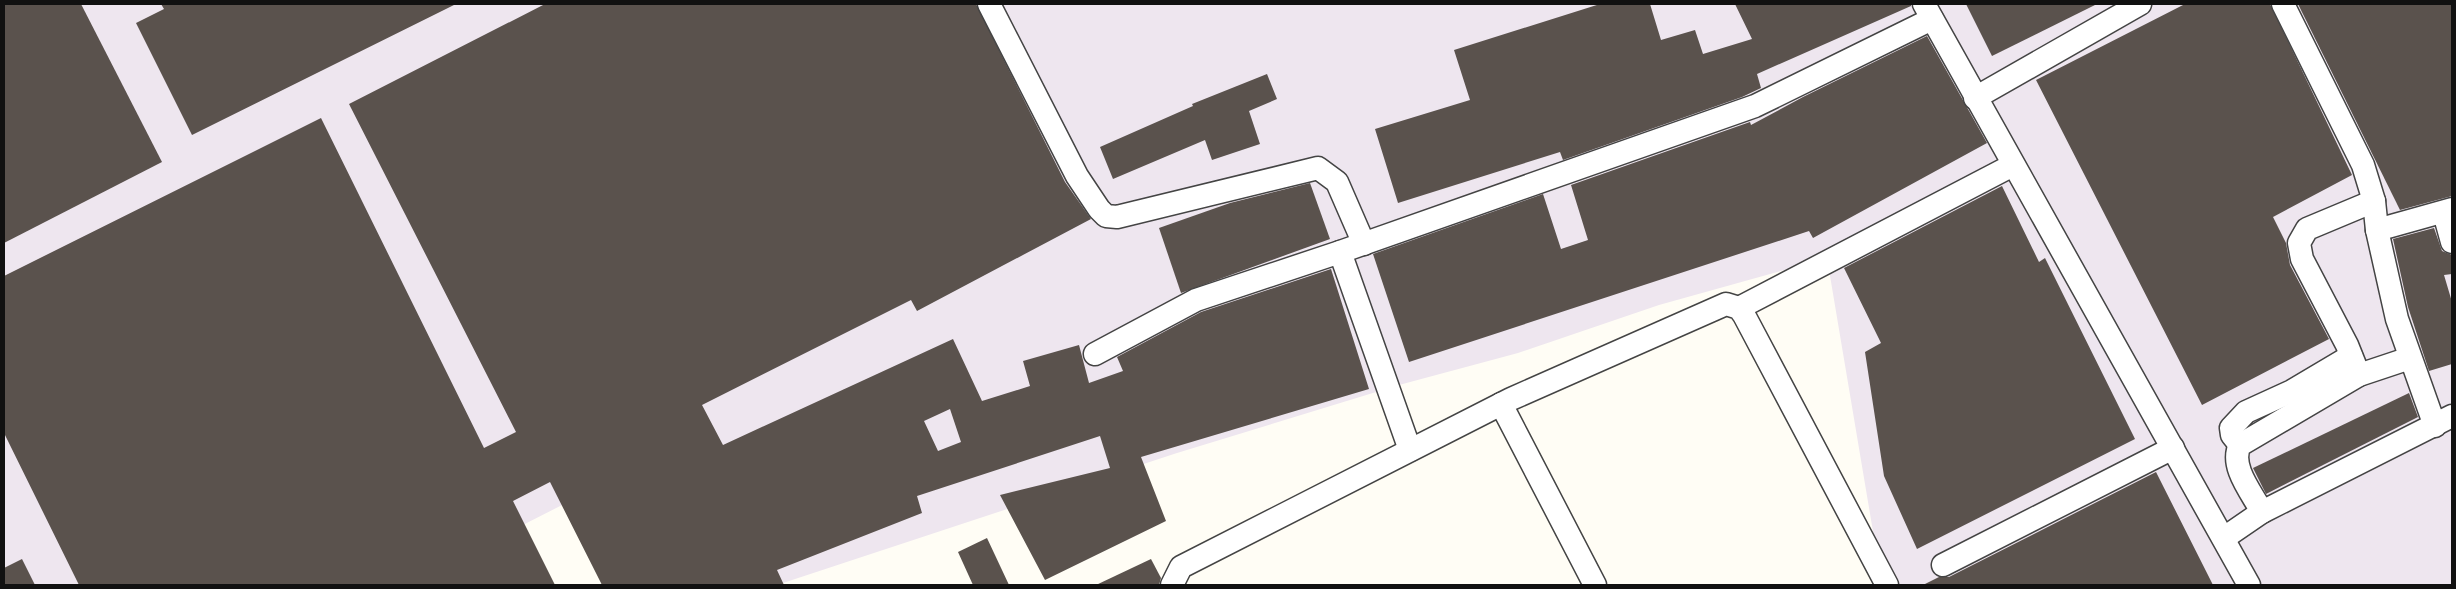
<svg xmlns="http://www.w3.org/2000/svg" width="2456" height="589" font-family="'Playfair Display',serif">
  <rect width="100%" height="100%" fill="#fffdf5"/>
  <path fill="#eee6ef" d="M 4,4 L 2452,4 L 2452,585 L 1882,585 L 1827,258 L 1659,305 L 1518,353 L 1399,385 L 1177,453 L 783,583 L 700,435 L 509,532 L 535,585 L 4,585 Z"/>
  <g fill="#5a524d" fill-rule="evenodd">
    <path d="M 4,4 L 81,4 L 162,162 L 4,243 Z"/>
    <path d="M 161,4 L 456,4 L 192,135 L 136,23 L 164,9 Z"/>
    <path d="M 545,4 L 976,4 L 1065,182 L 1091,219 L 917,311 L 911,300 L 702,405 L 723,445 L 953,339 L 982,401 L 1030,386 L 1023,361 L 1079,345 L 1089,383 L 1123,371 L 1117,357 L 1201,312 L 1331,269 L 1369,389 L 1141,457 L 1166,521 L 1045,580 L 1000,495 L 1110,468 L 1100,436 L 917,496 L 922,513 L 777,570 L 784,585 L 602,585 L 550,482 L 513,501 L 555,585 L 79,585 L 4,433 L 4,276 L 321,118 L 484,448 L 516,432 L 349,104 ZM 950,409 L 961,442 L 938,451 L 924,421 Z"/>
    <path d="M 1600,4 L 1650,4 L 1661,40 L 1695,30 L 1703,54 L 1752,39 L 1735,4 L 1911,4 L 1911,6 L 1757,74 L 1761,88 L 1742,97 L 1563,160 L 1560,152 L 1398,203 L 1375,129 L 1470,100 L 1454,50 Z"/>
    <path d="M 1966,4 L 2097,4 L 1992,56 Z"/>
    <path d="M 2185,4 L 2270,4 L 2352,175 L 2273,217 L 2286,243 L 2290,265 L 2329,339 L 2202,405 L 2036,80 Z"/>
    <path d="M 2298,4 L 2452,4 L 2452,196 L 2400,210 Z"/>
    <path d="M 1927,36 L 1987,143 L 1813,238 L 1809,231 L 1409,362 L 1373,254 L 1543,194 L 1561,249 L 1588,240 L 1571,185 L 1750,122 L 1751,125 L 1803,97 Z"/>
    <path d="M 1267,74 L 1277,99 L 1249,111 L 1260,144 L 1212,160 L 1205,140 L 1113,179 L 1100,147 L 1193,106 L 1192,104 Z"/>
    <path d="M 1310,183 L 1330,239 L 1181,293 L 1159,228 L 1230,203 Z"/>
    <path d="M 2002,186 L 2039,262 L 2045,258 L 2135,439 L 1917,549 L 1884,476 L 1865,352 L 1881,343 L 1844,268 Z"/>
    <path d="M 2434,228 L 2442,251 L 2452,255 L 2452,274 L 2444,275 L 2452,302 L 2452,364 L 2429,371 L 2408,307 L 2393,239 Z"/>
    <path d="M 2409,393 L 2418,417 L 2266,494 L 2253,468 Z"/>
    <path d="M 2156,472 L 2213,585 L 1923,585 L 1939,577 L 1949,577 Z"/>
    <path d="M 987,538 L 1009,585 L 973,585 L 958,552 Z"/>
    <path d="M 22,559 L 35,585 L 4,585 L 4,568 Z"/>
    <path d="M 1151,559 L 1161,578 L 1159,585 L 1096,585 Z"/>
  </g>
  <g fill="none" stroke-linecap="round" stroke-linejoin="round">
    <defs>
      <g id="minor">
        <path d="M 989,4 L 1077,176 L 1099,209 L 1106,216 L 1117,217 L 1318,168 L 1337,182 L 1364,244"/>
        <path d="M 1924,4 L 2249,585"/>
        <path d="M 2283,4 L 2363,165 L 2374,201 L 2377,230 L 2397,319 L 2435,426"/>
        <path d="M 1975,98 L 2140,4"/>
        <path d="M 2444,213 L 2452,242"/>
        <path d="M 2377,230 L 2452,209"/>
        <path d="M 1340,252 L 1410,450"/>
        <path d="M 1739,308 L 2013,165"/>
        <path d="M 1095,354 L 1196,300 L 1340,252 L 1755,106 L 1932,19"/>
        <path d="M 2359,375 L 2347,345 L 2302,259 L 2299,243 L 2307,229 L 2374,201"/>
        <path d="M 1501,404 L 1595,585"/>
        <path d="M 2240,445 L 2232,435 L 2231,428 L 2246,412 L 2292,391 L 2351,356"/>
        <path d="M 2262,512 C 2252,493 2229,466 2240,445 L 2359,375 L 2410,358"/>
        <path d="M 2224,538 L 2262,512 L 2452,416"/>
        <path d="M 1943,565 L 2173,448"/>
        <path d="M 1172,585 L 1181,567 L 1511,399 L 1726,304 L 1739,308 L 1744,315 L 1887,585"/>
      </g>
    </defs>
    <use href="#minor" stroke="#444" stroke-width="25"/>
    <use href="#minor" stroke="#fff" stroke-width="22"/>
  </g>
  <rect width="2456" height="589" fill="none" stroke="#111111" stroke-width="10"/>
</svg>
